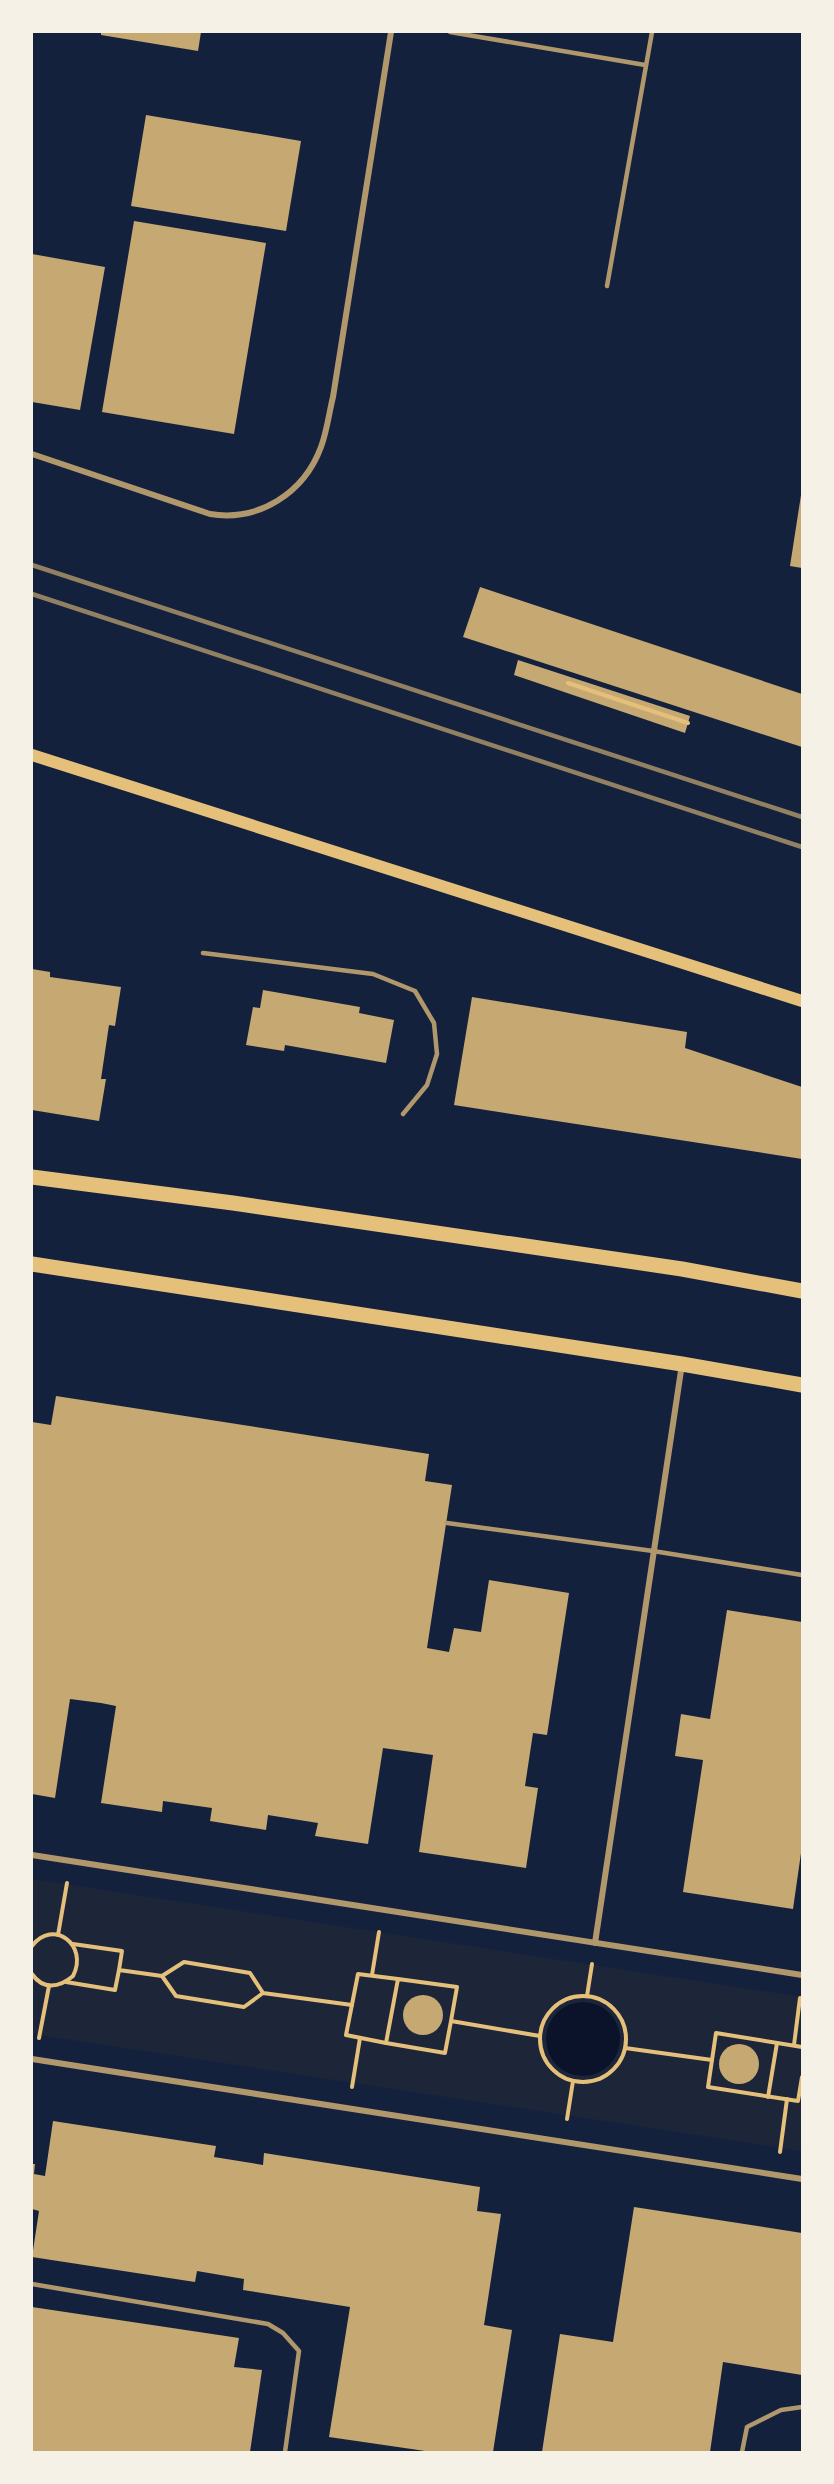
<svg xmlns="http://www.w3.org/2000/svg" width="834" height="2484" font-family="Bitter,serif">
  <rect width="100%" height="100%" fill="#14213d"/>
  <path fill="#1d2539" d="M 32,1879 L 802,1997 L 802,2151 L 32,2034 Z"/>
  <circle fill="#0b132b" cx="583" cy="2039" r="37"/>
  <g fill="#c6a872">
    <path d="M 101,32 L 201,32 L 198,51 L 101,35 Z"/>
    <path d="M 146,115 L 301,141 L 286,231 L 131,206 Z"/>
    <path d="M 134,221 L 266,243 L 234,434 L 102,412 Z"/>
    <path d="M 32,254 L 105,267 L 80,410 L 32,402 Z"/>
    <path d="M 801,495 L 802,496 L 802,568 L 790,566 Z"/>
    <path d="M 480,587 L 802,694 L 802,747 L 463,637 Z"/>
    <path d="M 518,660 L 690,716 L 685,733 L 514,675 Z"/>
    <path d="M 32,969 L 50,972 L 50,977 L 121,987 L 115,1026 L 109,1025 L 101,1079 L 106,1079 L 99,1121 L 32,1110 Z"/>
    <path d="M 263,990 L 360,1007 L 359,1013 L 394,1020 L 386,1063 L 285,1045 L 284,1051 L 246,1045 L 253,1007 L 260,1008 Z"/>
    <path d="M 472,997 L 687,1032 L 685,1048 L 802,1087 L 802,1159 L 454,1105 Z"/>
    <path d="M 56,1396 L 429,1454 L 425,1481 L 452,1485 L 427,1648 L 449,1652 L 454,1628 L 481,1632 L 489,1580 L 569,1593 L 547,1735 L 533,1733 L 525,1786 L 538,1788 L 526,1868 L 419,1852 L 433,1755 L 383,1748 L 368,1844 L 315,1836 L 318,1823 L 268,1815 L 266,1830 L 210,1821 L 212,1808 L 163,1801 L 162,1812 L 101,1803 L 116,1706 L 101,1703 L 70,1699 L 55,1798 L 32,1794 L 32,1422 L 51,1425 Z"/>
    <path d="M 727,1610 L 802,1622 L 802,1846 L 793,1909 L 683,1892 L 703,1760 L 675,1756 L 681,1714 L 710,1719 Z"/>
    <circle cx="423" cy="2015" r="20"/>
    <circle cx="739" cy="2064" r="20"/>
    <path d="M 53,2121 L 216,2146 L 214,2157 L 263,2165 L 264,2153 L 480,2187 L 477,2211 L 501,2214 L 484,2325 L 512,2330 L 493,2452 L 432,2452 L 329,2437 L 350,2307 L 243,2290 L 244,2279 L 197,2271 L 195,2282 L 32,2257 L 39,2211 L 32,2209 L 32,2164 L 35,2164 L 34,2174 L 45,2176 Z"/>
    <path d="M 634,2207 L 802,2233 L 802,2375 L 723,2362 L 710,2452 L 542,2452 L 560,2334 L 613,2342 Z"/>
    <path d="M 32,2307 L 239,2338 L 234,2367 L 262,2370 L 250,2452 L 32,2452 Z"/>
  </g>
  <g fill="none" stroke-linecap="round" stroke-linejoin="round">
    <g stroke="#e5c07b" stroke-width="4">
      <path d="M 568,683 L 688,723"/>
      <path d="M 58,1935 L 67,1883"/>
      <path d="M 73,1944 L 122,1951 L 119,1970 L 162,1976"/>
      <path d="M 32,1946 C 53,1918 89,1945 73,1976 C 59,1988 43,1990 32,1974"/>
      <path d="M 372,1975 L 379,1932"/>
      <path d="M 66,1982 L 115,1990 L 119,1970"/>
      <path d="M 263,1993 L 244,2007 L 176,1996 L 162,1976 L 184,1962 L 250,1973 L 263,1993 L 352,2005"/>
      <path d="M 587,1996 L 592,1964"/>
      <circle cx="583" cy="2039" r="43"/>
      <path d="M 451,2021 L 445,2053 L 386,2043 L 398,1979 L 457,1987 L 451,2021 L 540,2036"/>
      <path d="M 39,2038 L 49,1986"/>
      <path d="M 386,2043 L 346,2035 L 358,1974 L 398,1979"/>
      <path d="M 794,2045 L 800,1998"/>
      <path d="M 802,2047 L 716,2033 L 708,2087 L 798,2101 L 802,2077"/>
      <path d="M 625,2048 L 712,2060"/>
      <path d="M 352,2087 L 360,2038"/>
      <path d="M 768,2097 L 777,2043"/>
      <path d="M 567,2119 L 573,2081"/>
      <path d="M 780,2152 L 787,2099"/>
    </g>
    <g stroke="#b1986c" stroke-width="4.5">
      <path d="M 450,32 L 645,65"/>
      <path d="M 607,286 L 652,32"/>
      <path d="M 203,953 L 373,974 L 415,991 L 434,1023 L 437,1054 L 427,1085 L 403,1114"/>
      <path d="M 447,1523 L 653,1551 L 802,1575"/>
      <path d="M 32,2284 L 268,2324 L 283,2333 L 299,2351 L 285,2452"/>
      <path d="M 742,2452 L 747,2427 L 781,2410 L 802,2407"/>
    </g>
    <g stroke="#b1986c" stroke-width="6">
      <path d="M 32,454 L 210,514 C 259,522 304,493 321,447 C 327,431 329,413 333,397 L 391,32"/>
      <path d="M 32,1855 L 802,1975"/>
      <path d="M 595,1943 L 682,1364"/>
      <path d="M 32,2059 L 802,2179"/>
    </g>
    <path stroke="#e5c07b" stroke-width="12" d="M 32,755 L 802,1001"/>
    <g stroke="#e5c07b" stroke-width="15">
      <path d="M 32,1177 L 233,1203 L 682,1269 L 802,1291"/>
      <path d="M 32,1264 L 682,1364 L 802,1385"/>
    </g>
    <g stroke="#918062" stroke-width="4.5">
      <path d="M 32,565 L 802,817"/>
      <path d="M 32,594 L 802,847"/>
    </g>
  </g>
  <rect width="834" height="2484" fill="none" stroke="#f6f1e7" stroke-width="66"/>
</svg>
